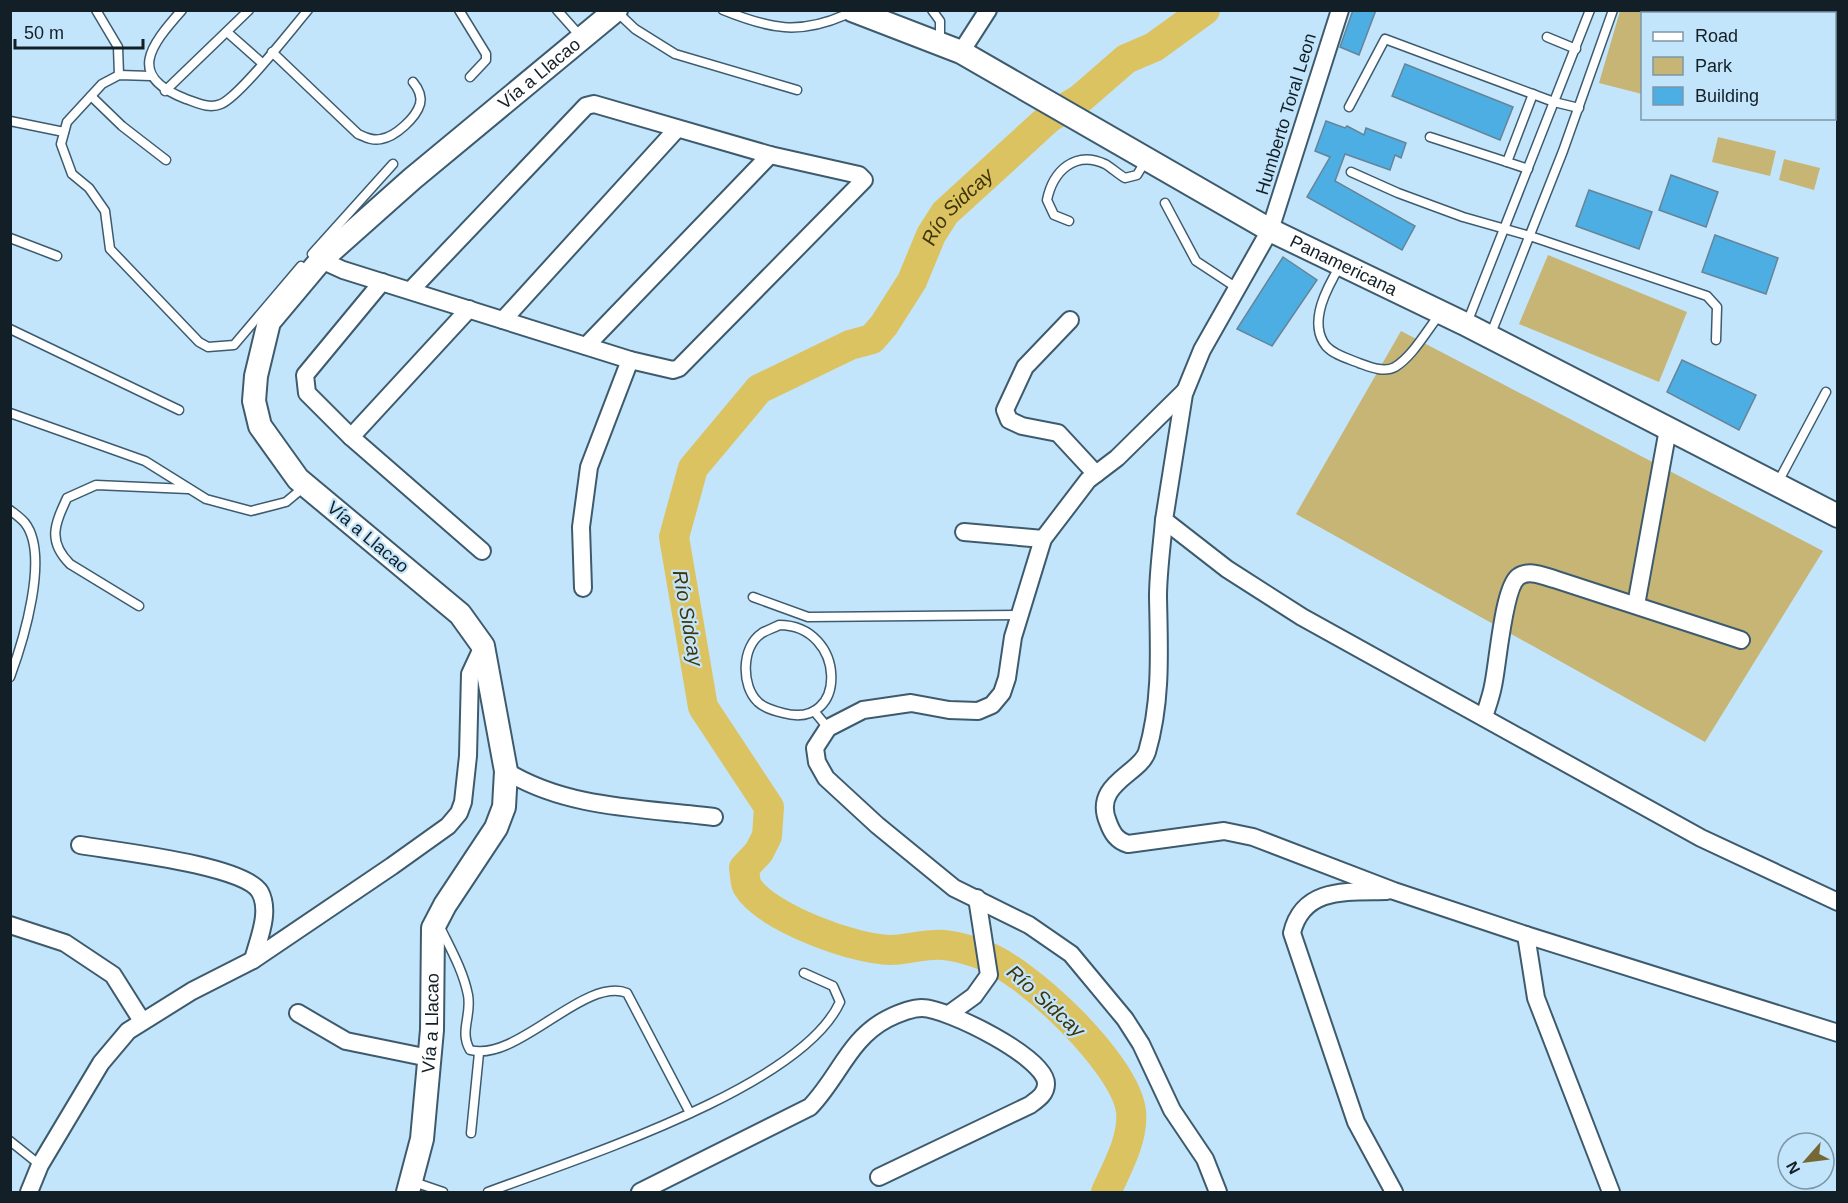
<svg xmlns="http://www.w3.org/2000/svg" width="1848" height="1203" font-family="Helvetica,sans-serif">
  <rect width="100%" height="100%" fill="#c3e5fb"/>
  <g fill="#c6b575">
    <path d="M 1620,11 L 1670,11 L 1669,13 L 1642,14 L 1642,94 L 1599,83 Z"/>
    <path d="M 1718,137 L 1776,151 L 1770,176 L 1712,162 Z"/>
    <path d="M 1784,159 L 1820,168 L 1814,190 L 1779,180 Z"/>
    <path d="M 1548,255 L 1687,312 L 1659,382 L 1519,324 Z"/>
    <path d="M 1401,331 L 1823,551 L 1705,742 L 1296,514 Z"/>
  </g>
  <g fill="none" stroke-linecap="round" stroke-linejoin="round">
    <path stroke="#dcc362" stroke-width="30" id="s1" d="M 1106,1192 C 1117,1168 1134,1138 1131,1111 C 1125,1063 1024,967 980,954 C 969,950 956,946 944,945 C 927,943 908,950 890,950 C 855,950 765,917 747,886 C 745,882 745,874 744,868 L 759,852 L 767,836 L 769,807 L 703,707 L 674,537 L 693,468 L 759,389 L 850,345 L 872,339 L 884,325 L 912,281 L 931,235 L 945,213 L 1049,118 L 1080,99 L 1126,59 L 1154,47 L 1205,10"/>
  </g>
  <g fill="#4daee4" stroke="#658498" stroke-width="1.5">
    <path d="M 1353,10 L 1376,10 L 1359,55 L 1340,47 Z"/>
    <path d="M 1405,64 L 1513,107 L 1500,140 L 1392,96 Z"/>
    <path d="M 1326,121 L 1345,128 L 1347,126 L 1364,135 L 1366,128 L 1406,143 L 1401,158 L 1395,155 L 1390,170 L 1345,154 L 1335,181 L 1415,226 L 1402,250 L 1307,197 L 1330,157 L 1315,151 Z"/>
    <path d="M 1671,175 L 1718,192 L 1706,227 L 1659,210 Z"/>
    <path d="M 1589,190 L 1652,212 L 1639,249 L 1576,226 Z"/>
    <path d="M 1715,235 L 1778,258 L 1766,294 L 1702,272 Z"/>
    <path d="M 1283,257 L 1317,280 L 1272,346 L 1237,329 Z"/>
    <path d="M 1682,360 L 1756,395 L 1739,430 L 1667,392 Z"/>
  </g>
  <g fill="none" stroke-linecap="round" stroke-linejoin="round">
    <defs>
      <g id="lane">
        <path d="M 96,10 L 118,47 L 119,75"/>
        <path d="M 182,10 C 150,46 126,76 186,99 C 198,103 209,109 221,104 C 240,96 291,30 308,10"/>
        <path d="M 459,10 L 486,54 L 486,60 L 470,77"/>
        <path d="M 557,10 L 581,37"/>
        <path d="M 723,10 C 770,29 799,35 845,15 L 848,10"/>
        <path d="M 932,10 L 940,21 L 940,43"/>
        <path d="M 616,11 L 635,29 L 675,54 L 797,90"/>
        <path d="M 227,32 L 262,63"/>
        <path d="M 1547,37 L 1576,49"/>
        <path d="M 272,52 L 358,134 C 365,137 372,141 381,139 C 395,137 416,118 420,104 C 422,96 418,88 413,82"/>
        <path d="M 151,76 L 119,75 L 102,84 L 67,122 L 61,144 L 72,174 L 89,188 L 105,211 L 110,249 L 199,342 L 208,347 L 234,345 L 301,266"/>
        <path d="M 165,91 L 249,10"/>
        <path d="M 91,96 L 122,126 L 166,160"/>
        <path d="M 1349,107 L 1385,39 L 1554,102 L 1579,108"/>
        <path d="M 10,121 L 64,132"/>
        <path d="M 1430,137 L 1507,162"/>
        <path d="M 1528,169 L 1507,162 L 1533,94"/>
        <path d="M 1351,172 L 1398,193 L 1463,217 L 1530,236 L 1707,296 L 1717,307 L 1716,340"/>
        <path d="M 1165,203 L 1196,261 L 1237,288"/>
        <path d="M 1069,221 L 1054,215 L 1047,200 C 1053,171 1075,150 1105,164 C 1112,168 1118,174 1125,178 L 1137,175 L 1146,160"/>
        <path d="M 10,238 L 57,256"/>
        <path d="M 312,254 L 393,164"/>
        <path d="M 1341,264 C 1328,286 1307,322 1326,346 C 1334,355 1349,359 1359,363 C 1370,367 1384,373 1395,367 C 1413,356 1427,330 1440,314"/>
        <path d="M 1467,323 L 1590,10"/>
        <path d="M 10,329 L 179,410"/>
        <path d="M 1490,336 L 1563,151 L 1613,10"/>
        <path d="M 10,413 L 145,461 L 206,499 L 251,511 L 286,502 L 304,487"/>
        <path d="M 1777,484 L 1826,392"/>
        <path d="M 10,510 C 15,514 21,518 25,523 C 50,555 23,642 10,677"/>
        <path d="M 753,597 L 808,617 L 1020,615"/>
        <path d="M 139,606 L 70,564 C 47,541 55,524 67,498 L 96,485 L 188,489"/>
        <path d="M 779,625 C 847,625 849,731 783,713 C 775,711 764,708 758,702 C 741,686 741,647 762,633 C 767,630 774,628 779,625 Z"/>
        <path d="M 814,711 L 828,728"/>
        <path d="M 439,925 C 450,948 463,970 468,995 C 472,1016 459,1031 470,1050 C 517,1063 584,976 627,993 L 690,1113"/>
        <path d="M 471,1133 L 479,1053"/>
        <path d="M 10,1141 L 40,1165"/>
        <path d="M 411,1181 L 443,1192"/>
        <path d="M 488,1192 C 576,1159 801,1088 840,1002 L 833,986 L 804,973"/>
      </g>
      <g id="street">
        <path d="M 1340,10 L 1270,230 L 1202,350 L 1184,394 L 1164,520 L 1227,569 L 1302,617 L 1701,838 L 1838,902"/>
        <path d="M 961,52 L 988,10"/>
        <path d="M 321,260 L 343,270 L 630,360 L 673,370 L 679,368 L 864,180 L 859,175 L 770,155 L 594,104 L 586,106 L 410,291"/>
        <path d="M 382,282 L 305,375 L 307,393 L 351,437 L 482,551"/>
        <path d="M 503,320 L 676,130"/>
        <path d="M 1070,320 L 1025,367 L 1005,410 L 1009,420 L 1022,426 L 1058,433 L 1096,474"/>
        <path d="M 586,346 L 770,155"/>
        <path d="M 1185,391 L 1117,458 L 1088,480 L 1043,539 L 1013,637 L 1007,678 L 1002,693 L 992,705 L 978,711 L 949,710 L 911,703 L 863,710 L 828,728 L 815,748 L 817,762 L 826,778 L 877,825 L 954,888 L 1029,925 L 1071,954 L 1125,1019 L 1141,1044 L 1172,1110 L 1205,1159 L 1218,1192"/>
        <path d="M 351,437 L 469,309"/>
        <path d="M 1164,520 C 1162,545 1158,572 1158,597 C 1159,649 1162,701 1147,752 C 1140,774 1092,784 1108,822 C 1112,833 1117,841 1128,844 L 1224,831 L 1253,837 L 1394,891 L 1526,935 L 1838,1033"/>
        <path d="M 964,532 L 1043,539"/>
        <path d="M 583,588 L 581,527 L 589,467 L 630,360"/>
        <path d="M 1636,605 L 1668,429"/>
        <path d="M 1484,717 C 1487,707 1491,697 1493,686 C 1498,664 1503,589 1518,577 C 1529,569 1543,576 1554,579 L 1741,640"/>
        <path d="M 506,771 C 567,809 644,808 714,817"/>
        <path d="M 80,845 C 114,851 245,865 260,892 C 271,912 258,940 253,960"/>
        <path d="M 1387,891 C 1349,892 1303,886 1292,933 L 1356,1122 L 1394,1192"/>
        <path d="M 10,925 L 65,943 L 113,975 L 142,1021"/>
        <path d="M 1526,935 L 1536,998 L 1611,1192"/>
        <path d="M 298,1013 L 346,1041 L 429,1058"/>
        <path d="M 949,1014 L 974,996 L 989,975 L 977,898"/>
        <path d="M 29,1192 L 40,1165 L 101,1063 L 128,1031 L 192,991 L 253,960 L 392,866 L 448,826 L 459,813 L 463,802 L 468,756 L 470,674 L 483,646"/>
        <path d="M 640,1192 L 810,1107 C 839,1077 849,1039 887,1019 C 897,1014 911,1008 922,1008 C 947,1008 1047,1058 1046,1084 C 1046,1094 1038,1099 1030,1105 L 879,1177"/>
      </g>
      <g id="secondary">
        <path id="s2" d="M 852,10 L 961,52 L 1270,230 L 1463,323 L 1838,516"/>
        <path id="s3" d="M 408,1192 L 422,1139 L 432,1030 L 433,928 L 445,905 L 496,828 L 504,807 L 506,771 L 483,646 L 460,614 L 298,479 L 260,426 L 254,401 L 256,376 L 269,322 L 321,260 L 412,179 L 616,10"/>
      </g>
    </defs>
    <use href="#lane" stroke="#3e5b6e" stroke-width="11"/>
    <use href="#street" stroke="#3e5b6e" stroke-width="20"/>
    <use href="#secondary" stroke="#3e5b6e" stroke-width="26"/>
    <use href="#lane" stroke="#fff" stroke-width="8"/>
    <use href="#street" stroke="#fff" stroke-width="16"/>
    <use href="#secondary" stroke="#fff" stroke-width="22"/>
  </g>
  <g text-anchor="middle" stroke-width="4.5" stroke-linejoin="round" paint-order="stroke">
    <g font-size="18" fill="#131f27" stroke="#c3e5fb">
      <text dy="6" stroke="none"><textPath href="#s3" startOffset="1360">Vía a Llacao</textPath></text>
      <text transform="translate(1286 114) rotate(-73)" y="6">Humberto Toral Leon</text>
      <text dy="6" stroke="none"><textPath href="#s2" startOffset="555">Panamericana</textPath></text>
      <text transform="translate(368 537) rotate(40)" y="6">Vía a Llacao</text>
      <text dy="6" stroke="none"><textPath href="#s3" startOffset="171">Vía a Llacao</textPath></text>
    </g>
    <g font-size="20" font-style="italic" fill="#40350a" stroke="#c3e5fb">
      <text dy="7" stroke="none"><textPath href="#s1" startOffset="1398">Río Sidcay</textPath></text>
      <text transform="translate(688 618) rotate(80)" y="7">Río Sidcay</text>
      <text transform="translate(1046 1001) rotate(42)" y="7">Río Sidcay</text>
    </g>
  </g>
  <rect width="1848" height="1203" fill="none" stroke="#131f27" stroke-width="24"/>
  <rect x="1641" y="12" width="195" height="108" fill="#c3e5fb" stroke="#7d96a6" stroke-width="1.5"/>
  <rect x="1653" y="32" width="30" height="9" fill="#ffffff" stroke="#7d96a6" stroke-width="1.5"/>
  <text x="1695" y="42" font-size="18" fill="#131f27">Road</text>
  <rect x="1653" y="57" width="30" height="18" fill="#c6b575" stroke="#7d96a6" stroke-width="1.5"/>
  <text x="1695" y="72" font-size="18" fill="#131f27">Park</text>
  <rect x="1653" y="87" width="30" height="18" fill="#4daee4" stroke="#7d96a6" stroke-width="1.5"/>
  <text x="1695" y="102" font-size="18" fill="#131f27">Building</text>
  <g transform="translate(1806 1161) rotate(242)"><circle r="28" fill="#c3e5fb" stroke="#7d96a6" stroke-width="1.5"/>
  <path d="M0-4.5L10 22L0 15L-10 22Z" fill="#756835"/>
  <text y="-9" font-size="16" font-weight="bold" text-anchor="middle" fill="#131f27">N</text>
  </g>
  <path d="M15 39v9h128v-9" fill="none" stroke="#131f27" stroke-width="3"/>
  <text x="24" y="39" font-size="18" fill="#131f27" stroke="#c3e5fb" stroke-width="4.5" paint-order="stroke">50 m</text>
</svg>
